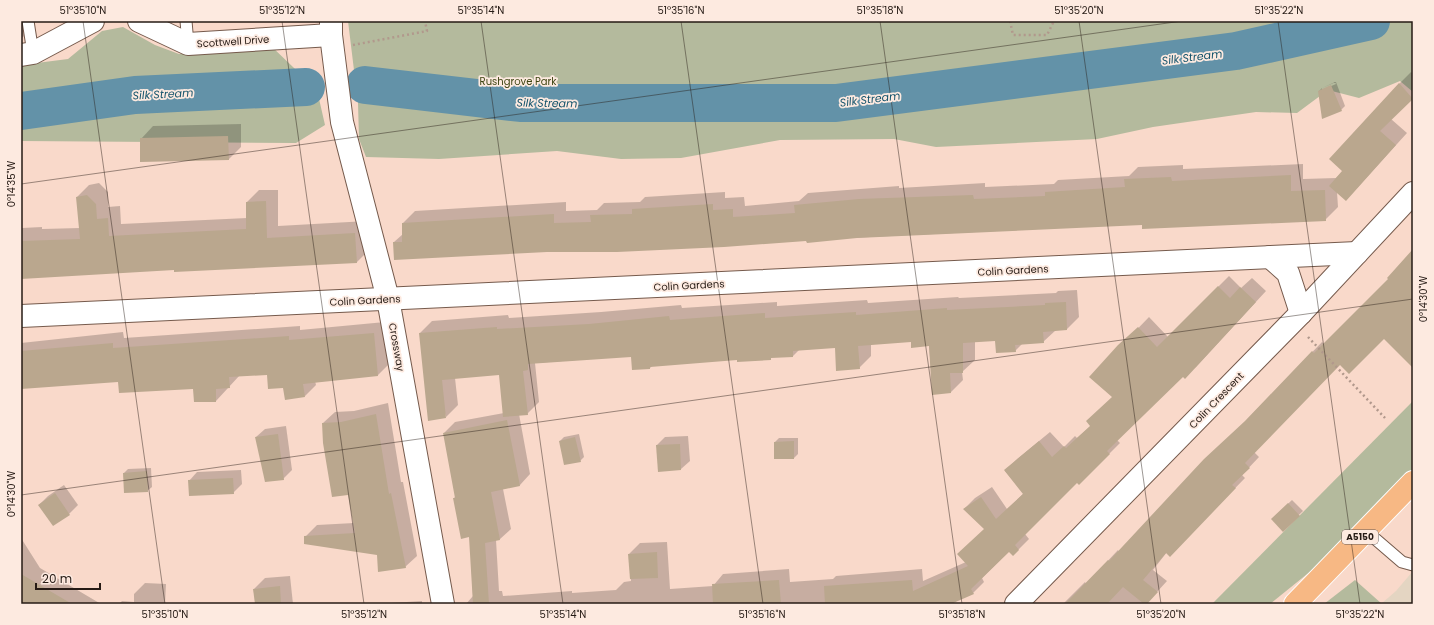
<svg xmlns="http://www.w3.org/2000/svg" width="1434" height="625" font-family="Poppins,sans-serif">
  <rect width="100%" height="100%" fill="#f9d9ca"/>
  <path fill="#e4d5c2" d="M 1413,571 L 1413,604 L 1381,604 L 1396,591 Z"/>
  <g fill="#b4ba9d">
    <path d="M 348,21 L 1413,21 L 1413,92 L 1400,81 L 1359,98 L 1328,90 L 1297,113 L 1256,112 L 1153,127 L 1097,139 L 936,147 L 894,139 L 780,140 L 681,158 L 621,159 L 557,151 L 439,159 L 366,157 L 359,139 L 358,103 Z"/>
    <path d="M 123,27 L 155,45 L 179,54 L 270,45 L 317,90 L 325,125 L 296,143 L 21,141 L 21,65 L 68,59 L 102,31 Z"/>
    <path d="M 1413,401 L 1413,471 L 1322,562 L 1270,604 L 1212,604 Z"/>
    <path d="M 1355,580 L 1382,604 L 1324,604 Z"/>
  </g>
  <g fill="#0003">
    <path d="M 21,21 L 35,21 L 35,25 L 21,39 Z"/>
    <path d="M 1411,72 L 1413,74 L 1413,98 L 1391,119 L 1407,133 L 1357,188 L 1337,192 L 1338,207 L 1325,220 L 1143,224 L 807,240 L 394,242 L 403,234 L 403,223 L 415,211 L 566,202 L 566,211 L 597,210 L 604,203 L 640,202 L 645,197 L 725,192 L 725,198 L 744,197 L 745,206 L 799,201 L 808,193 L 899,186 L 899,188 L 985,183 L 985,187 L 1054,184 L 1058,180 L 1129,176 L 1138,167 L 1183,165 L 1183,169 L 1303,164 L 1303,179 L 1336,178 L 1343,171 L 1399,84 Z"/>
    <path d="M 1335,82 L 1322,88 L 1336,82 L 1345,106 L 1341,110 L 1319,91 L 1322,88 L 1322,90 L 1336,84 Z"/>
    <path d="M 241,124 L 241,147 L 229,159 L 141,139 L 153,126 Z"/>
    <path d="M 99,183 L 108,192 L 108,207 L 120,206 L 121,224 L 247,218 L 247,202 L 259,190 L 278,190 L 278,226 L 367,221 L 369,250 L 357,262 L 175,269 L 21,277 L 21,213 L 22,228 L 42,227 L 42,229 L 80,228 L 77,197 L 89,185 Z"/>
    <path d="M 1413,250 L 1413,367 L 1384,337 L 1340,363 L 1254,452 L 1259,457 L 1242,475 L 1245,478 L 1180,545 L 1167,552 L 1153,570 L 1167,581 L 1146,604 L 1063,604 L 1085,582 L 1086,584 L 1118,550 L 1119,552 L 1322,342 L 1324,344 L 1389,279 Z"/>
    <path d="M 1229,276 L 1241,288 L 1252,278 L 1266,291 L 1196,367 L 1183,375 L 1117,440 L 1120,443 L 1079,484 L 1077,482 L 1025,534 L 1029,539 L 1018,550 L 1009,551 L 982,578 L 984,582 L 973,593 L 949,604 L 466,604 L 473,596 L 470,536 L 454,498 L 456,496 L 444,433 L 455,422 L 504,413 L 500,374 L 455,378 L 458,405 L 446,417 L 420,333 L 432,321 L 508,315 L 509,318 L 601,312 L 681,305 L 682,308 L 777,302 L 777,306 L 867,300 L 868,303 L 958,297 L 959,298 L 1056,293 L 1058,291 L 1077,290 L 1079,317 L 1067,329 L 1056,330 L 1043,342 L 1022,344 L 1015,351 L 996,340 L 975,341 L 975,360 L 962,372 L 963,380 L 951,392 L 933,394 L 929,345 L 912,341 L 871,344 L 871,356 L 859,368 L 836,347 L 799,350 L 793,356 L 772,357 L 770,359 L 738,359 L 652,366 L 650,368 L 632,356 L 535,363 L 539,402 L 527,414 L 519,414 L 530,474 L 520,485 L 503,489 L 511,529 L 500,539 L 496,540 L 499,591 L 502,591 L 503,596 L 572,591 L 572,593 L 616,590 L 624,582 L 631,581 L 629,554 L 640,543 L 667,542 L 670,589 L 713,586 L 723,574 L 789,569 L 790,582 L 833,579 L 836,576 L 922,569 L 923,581 L 966,562 L 985,528 L 964,509 L 975,498 L 992,487 L 1007,509 L 1024,493 L 1005,471 L 1016,460 L 1050,432 L 1064,447 L 1075,436 L 1077,438 L 1092,425 L 1113,397 L 1091,377 L 1149,317 L 1168,337 Z"/>
    <path d="M 385,322 L 389,364 L 378,375 L 315,381 L 316,385 L 305,396 L 284,387 L 268,374 L 240,375 L 216,401 L 194,388 L 119,381 L 21,388 L 21,343 L 123,332 L 124,338 L 300,326 L 300,330 Z"/>
    <path d="M 388,403 L 401,482 L 403,482 L 417,556 L 405,567 L 378,554 L 305,537 L 317,525 L 354,523 L 349,493 L 323,423 L 335,412 L 354,411 Z"/>
    <path d="M 286,426 L 292,470 L 283,479 L 256,437 L 265,429 Z"/>
    <path d="M 579,434 L 584,457 L 580,461 L 560,441 L 564,437 Z"/>
    <path d="M 688,436 L 690,461 L 681,469 L 659,471 L 657,445 L 665,437 Z"/>
    <path d="M 779,438 L 798,438 L 798,454 L 794,458 L 775,442 Z"/>
    <path d="M 151,468 L 152,487 L 147,491 L 124,473 L 128,469 Z"/>
    <path d="M 241,470 L 242,484 L 233,493 L 189,481 L 197,472 Z"/>
    <path d="M 64,485 L 78,505 L 69,514 L 39,505 L 48,496 Z"/>
    <path d="M 1292,500 L 1303,511 L 1283,530 L 1272,519 Z"/>
    <path d="M 21,538 L 40,568 L 101,604 L 21,604 Z"/>
    <path d="M 290,576 L 293,604 L 256,604 L 254,589 L 265,578 Z"/>
    <path d="M 145,583 L 166,584 L 165,604 L 119,604 L 122,601 L 134,602 L 134,594 Z"/>
    <path d="M 422,601 L 422,604 L 376,604 Z"/>
  </g>
  <g fill="none" stroke-linecap="round" stroke-linejoin="round">
    <g stroke="#6392a8" stroke-width="38">
      <path d="M 365,85 L 520,103 L 836,103 L 1236,51 L 1371,21"/>
      <path d="M 21,111 L 135,95 L 306,87"/>
    </g>
  </g>
  <g fill="#baa78e">
    <path d="M 1399,83 L 1413,99 L 1380,131 L 1396,145 L 1346,201 L 1329,186 L 1342,171 L 1329,159 Z"/>
    <path d="M 1331,85 L 1342,111 L 1322,119 L 1318,91 Z"/>
    <path d="M 228,136 L 229,160 L 140,162 L 140,138 Z"/>
    <path d="M 1291,175 L 1291,191 L 1325,190 L 1326,221 L 1142,229 L 1142,225 L 857,238 L 807,243 L 806,241 L 724,247 L 617,252 L 547,252 L 394,260 L 393,242 L 402,242 L 402,223 L 554,214 L 554,223 L 591,222 L 590,215 L 632,214 L 632,209 L 713,204 L 713,210 L 733,209 L 733,217 L 795,213 L 794,205 L 859,199 L 973,195 L 974,199 L 1045,196 L 1045,192 L 1125,187 L 1124,179 L 1171,177 L 1172,181 Z"/>
    <path d="M 87,195 L 96,204 L 97,219 L 108,218 L 109,236 L 246,229 L 246,202 L 266,201 L 267,238 L 355,233 L 357,263 L 174,272 L 174,270 L 21,279 L 21,241 L 80,239 L 76,197 Z"/>
    <path d="M 1413,249 L 1413,368 L 1384,339 L 1349,374 L 1340,365 L 1245,463 L 1250,468 L 1232,485 L 1236,488 L 1170,557 L 1166,553 L 1143,580 L 1158,592 L 1147,604 L 1144,604 L 1123,587 L 1107,604 L 1065,604 L 1108,560 L 1109,561 L 1204,459 L 1245,421 L 1312,351 L 1314,353 L 1388,279 L 1387,278 Z"/>
    <path d="M 1218,286 L 1230,298 L 1240,287 L 1256,302 L 1185,379 L 1183,377 L 1107,451 L 1110,454 L 1079,485 L 1077,483 L 1015,545 L 1019,550 L 1013,556 L 1009,552 L 971,589 L 974,594 L 951,604 L 825,604 L 824,586 L 912,580 L 913,591 L 968,566 L 957,554 L 984,529 L 963,509 L 981,497 L 996,519 L 1023,494 L 1004,470 L 1039,441 L 1052,457 L 1064,446 L 1066,448 L 1090,426 L 1086,421 L 1112,397 L 1089,377 L 1118,345 L 1138,327 L 1157,347 Z"/>
    <path d="M 1066,302 L 1067,330 L 1043,332 L 1044,343 L 1015,345 L 1016,352 L 996,353 L 995,341 L 963,343 L 963,373 L 950,373 L 951,393 L 932,395 L 929,346 L 911,348 L 911,342 L 858,346 L 860,369 L 836,371 L 835,348 L 793,351 L 793,357 L 771,358 L 771,360 L 737,362 L 737,360 L 650,367 L 650,369 L 632,370 L 631,357 L 528,364 L 528,370 L 523,371 L 528,415 L 503,417 L 499,375 L 442,380 L 446,418 L 428,421 L 419,333 L 497,327 L 497,329 L 589,324 L 669,316 L 670,320 L 765,313 L 765,318 L 856,312 L 856,315 L 947,308 L 947,310 L 1045,305 L 1045,303 Z"/>
    <path d="M 374,333 L 378,376 L 303,384 L 305,397 L 285,400 L 283,388 L 268,389 L 267,375 L 229,377 L 230,388 L 216,389 L 216,402 L 194,402 L 193,389 L 119,393 L 118,382 L 21,389 L 21,351 L 113,343 L 113,348 L 289,336 L 289,340 Z"/>
    <path d="M 376,414 L 389,494 L 391,493 L 406,568 L 378,572 L 377,555 L 304,544 L 304,536 L 355,533 L 348,495 L 332,497 L 323,443 L 322,423 L 341,422 Z"/>
    <path d="M 507,420 L 520,486 L 491,492 L 500,540 L 485,543 L 489,604 L 473,604 L 469,537 L 461,539 L 453,498 L 455,498 L 443,433 Z"/>
    <path d="M 278,434 L 284,480 L 265,482 L 255,437 Z"/>
    <path d="M 575,437 L 581,462 L 564,465 L 559,441 Z"/>
    <path d="M 794,441 L 794,459 L 774,459 L 774,442 Z"/>
    <path d="M 680,444 L 681,470 L 658,472 L 656,445 Z"/>
    <path d="M 147,471 L 148,492 L 124,493 L 123,473 Z"/>
    <path d="M 233,478 L 234,494 L 189,496 L 188,480 Z"/>
    <path d="M 55,493 L 70,515 L 53,526 L 38,505 Z"/>
    <path d="M 1288,503 L 1300,516 L 1283,532 L 1271,519 Z"/>
    <path d="M 657,552 L 658,578 L 630,579 L 628,554 Z"/>
    <path d="M 21,574 L 72,604 L 21,604 Z"/>
    <path d="M 779,580 L 781,604 L 713,604 L 712,584 Z"/>
    <path d="M 280,586 L 281,604 L 255,604 L 253,589 Z"/>
  </g>
  <g fill="none" stroke-linecap="round" stroke-linejoin="round">
    <defs>
      <g id="service">
        <path d="M 28,21 L 33,53"/>
        <path d="M 186,21 L 188,44"/>
        <path d="M 1366,531 L 1402,562 L 1413,565"/>
      </g>
      <g id="minor">
        <path d="M 139,21 L 188,44 L 331,35"/>
        <path d="M 331,21 L 331,35 L 342,122 L 388,299 L 443,604"/>
        <path d="M 21,55 L 33,53 L 93,21"/>
        <path d="M 1270,257 L 1288,273 L 1301,313"/>
        <path d="M 21,316 L 1357,253"/>
        <path d="M 1016,604 L 1301,313 L 1413,193"/>
      </g>
      <path id="primary" d="M 1295,604 L 1413,482"/>
    </defs>
    <use href="#service" stroke="#755a4c" stroke-width="13"/>
    <use href="#minor" stroke="#755a4c" stroke-width="24"/>
    <use href="#primary" stroke="#fff" stroke-width="24"/>
    <g stroke="#b1988c" stroke-width="2.5" stroke-dasharray="2 3" stroke-linecap="butt">
      <path d="M 1010,21 L 1013,35 L 1047,35 L 1054,21"/>
      <path d="M 353,45 L 427,31 L 425,21"/>
      <path d="M 1308,337 L 1385,418"/>
    </g>
    <use href="#service" stroke="#fff" stroke-width="11"/>
    <use href="#minor" stroke="#fff" stroke-width="22"/>
    <use href="#primary" stroke="#f7b884" stroke-width="22"/>
  </g>
  <path fill="none" stroke="#261b15" stroke-width="1" stroke-opacity="0.45" d="M 83,21 L 165,604M 282,21 L 364,604M 481,21 L 563,604M 681,21 L 763,604M 880,21 L 962,604M 1079,21 L 1161,604M 1278,21 L 1360,604M 21,184 L 1182,21M 21,495 L 1413,299"/>
  <g text-anchor="middle" stroke-width="3.5" stroke-linejoin="round" paint-order="stroke">
    <rect fill="#fdeae0" stroke="#665952" stroke-width="1" x="1342" y="530" width="36" height="14" rx="3"/>
    <g font-size="9" font-weight="bold" fill="#261b15">
      <text x="1360" y="540">A5150</text>
    </g>
    <g font-size="10" fill="#261b15" stroke="#fdeae0">
      <text transform="translate(233 41) rotate(-4)" y="4">Scottwell Drive</text>
      <text transform="translate(1013 270) rotate(-3)" y="4">Colin Gardens</text>
      <text transform="translate(689 285) rotate(-3)" y="4">Colin Gardens</text>
      <text transform="translate(365 300) rotate(-3)" y="4">Colin Gardens</text>
      <text transform="translate(397 347) rotate(80)" y="4">Crossway</text>
      <text transform="translate(1216 400) rotate(-46)" y="4">Colin Crescent</text>
    </g>
    <g font-size="10" fill="#3d4411" stroke="#fdeae0">
      <text x="518" y="85">Rushgrove Park</text>
    </g>
    <g font-size="11" font-style="italic" fill="#14536b" stroke="#fdeae0">
      <text transform="translate(1192 57) rotate(-7)" y="4">Silk Stream</text>
      <text transform="translate(163 94) rotate(-3)" y="4">Silk Stream</text>
      <text transform="translate(870 99) rotate(-7)" y="4">Silk Stream</text>
      <text transform="translate(547 103) rotate(1)" y="4">Silk Stream</text>
    </g>
  </g>
  <rect width="1434" height="625" fill="none" stroke="#fdeae0" stroke-width="44"/>
  <path d="M36 583v6h64v-6" fill="none" stroke="#261b15" stroke-width="2"/>
  <text x="42" y="583" font-size="12" fill="#261b15" stroke="#fdeae0" stroke-width="3" paint-order="stroke">20 m</text>
  <rect x="22" y="22" width="1390" height="581" fill="none" stroke="#261b15" stroke-width="1.5"/>
  <g font-size="10" text-anchor="middle" fill="#261b15">
    <text x="83" y="14">51°35'10"N</text>
    <text x="282" y="14">51°35'12"N</text>
    <text x="481" y="14">51°35'14"N</text>
    <text x="681" y="14">51°35'16"N</text>
    <text x="880" y="14">51°35'18"N</text>
    <text x="1079" y="14">51°35'20"N</text>
    <text x="1279" y="14">51°35'22"N</text>
    <text transform="translate(11 184) rotate(-90)" y="4">0°14'35"W</text>
    <text transform="translate(1423 299) rotate(-90)" y="4">0°14'30"W</text>
    <text transform="translate(11 494) rotate(-90)" y="4">0°14'30"W</text>
    <text x="165" y="618">51°35'10"N</text>
    <text x="364" y="618">51°35'12"N</text>
    <text x="563" y="618">51°35'14"N</text>
    <text x="762" y="618">51°35'16"N</text>
    <text x="962" y="618">51°35'18"N</text>
    <text x="1161" y="618">51°35'20"N</text>
    <text x="1360" y="618">51°35'22"N</text>
  </g>
</svg>
